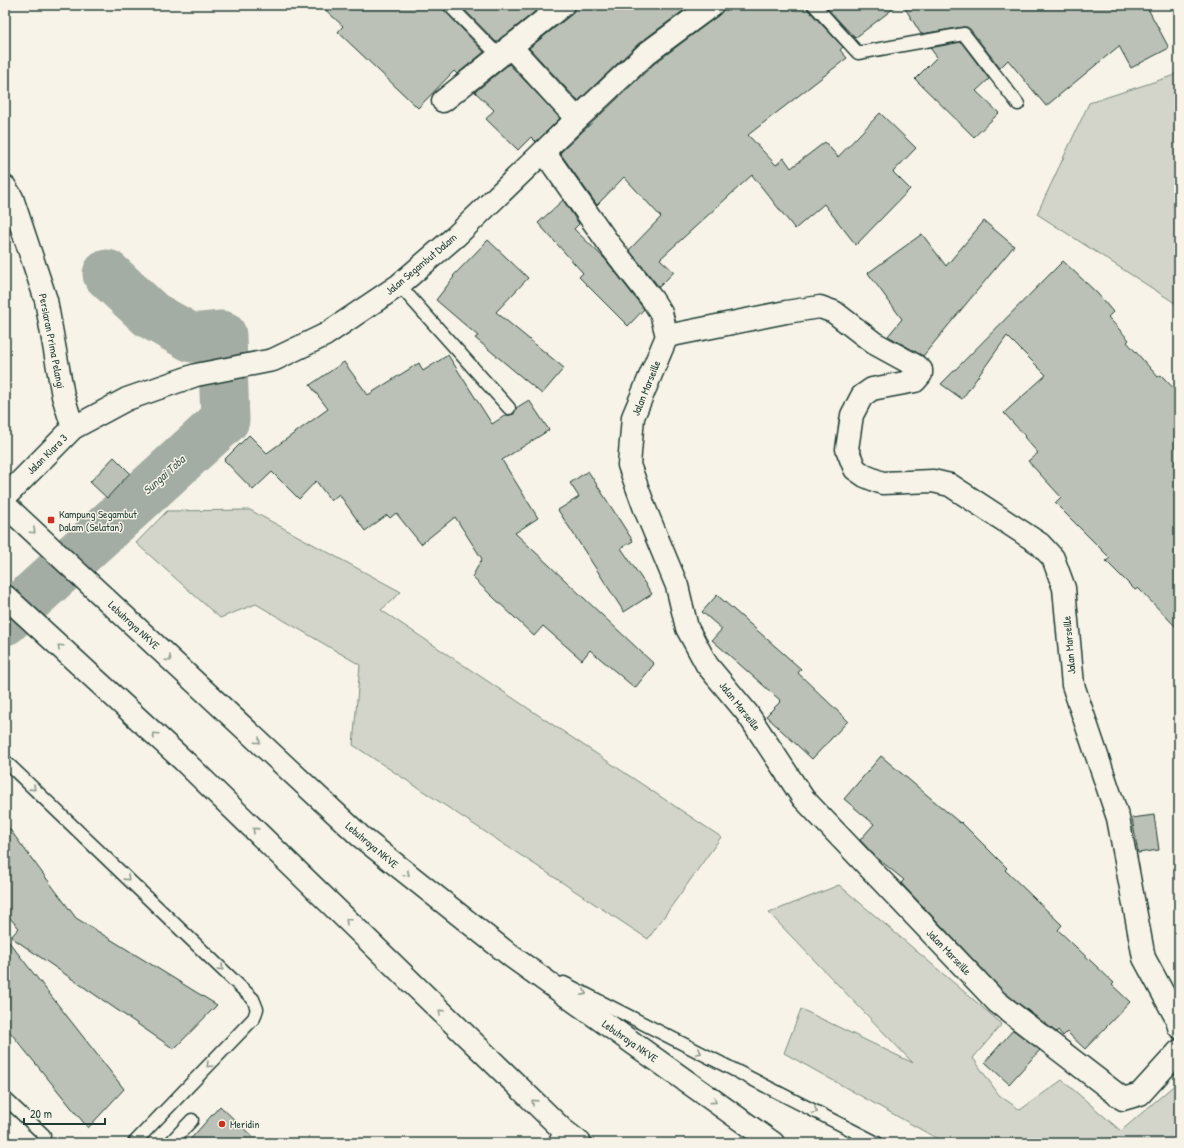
<svg xmlns="http://www.w3.org/2000/svg" width="1184" height="1148" font-family="'Patrick Hand',sans-serif">
  <rect width="100%" height="100%" fill="#f7f3e8"/>
  <filter id="ink" filterUnits="userSpaceOnUse"><feTurbulence type="fractalNoise" baseFrequency=".025" numOctaves="2"/><feDisplacementMap in="SourceGraphic" scale="8" xChannelSelector="R" yChannelSelector="G"/><feConvolveMatrix kernelMatrix="1 2 1 2 8 2 1 2 1" color-interpolation-filters="sRGB"/></filter>
  <g filter="url(#ink)">
    <g fill="#d3d5ca" stroke="#79897f">
      <path d="M 1179,69 L 1179,304 L 1175,303 L 1037,214 L 1089,103 L 1172,76 Z"/>
      <path d="M 250,510 L 401,592 L 381,610 L 721,837 L 648,939 L 353,745 L 360,665 L 256,604 L 220,618 L 136,543 L 167,511 Z"/>
      <path d="M 839,885 L 1002,1024 L 973,1058 L 999,1095 L 1020,1110 L 1062,1080 L 1121,1131 L 1179,1081 L 1179,1143 L 945,1143 L 784,1053 L 801,1009 L 913,1063 L 769,913 Z"/>
    </g>
    <g fill="none" stroke-linecap="round" stroke-linejoin="round">
      <path stroke="#a4ada3" stroke-width="49" d="M 5,621 L 225,420 L 222,335 L 192,338 L 151,315 L 107,274"/>
    </g>
    <g fill="#bbc1b6" stroke="#1f3d34">
      <path d="M 320,5 L 442,5 L 444,10 L 484,52 L 457,74 L 454,71 L 418,108 L 338,32 L 343,26 Z"/>
      <path d="M 460,5 L 543,5 L 507,34 L 502,37 L 496,42 Z"/>
      <path d="M 575,5 L 691,5 L 638,44 L 578,101 L 529,48 L 571,15 L 574,10 Z"/>
      <path d="M 724,5 L 807,5 L 808,10 L 843,47 L 840,50 L 847,58 L 748,135 L 776,165 L 784,158 L 791,168 L 825,142 L 838,157 L 880,113 L 916,148 L 893,172 L 910,189 L 856,245 L 824,204 L 795,229 L 752,175 L 660,259 L 674,272 L 659,287 L 629,250 L 661,217 L 624,177 L 597,205 L 560,153 L 655,63 L 719,15 L 723,10 Z"/>
      <path d="M 824,5 L 898,5 L 855,38 Z"/>
      <path d="M 903,5 L 1146,5 L 1169,48 L 1131,68 L 1119,46 L 1046,106 L 1008,60 L 1000,68 L 970,29 L 967,27 L 963,27 L 921,34 Z"/>
      <path d="M 961,42 L 989,79 L 976,91 L 999,113 L 974,137 L 915,79 L 937,57 L 930,48 Z"/>
      <path d="M 509,64 L 560,118 L 536,142 L 531,137 L 518,150 L 486,119 L 494,110 L 475,92 Z"/>
      <path d="M 563,200 L 579,224 L 574,229 L 605,259 L 644,309 L 628,326 L 579,277 L 583,273 L 538,223 Z"/>
      <path d="M 984,221 L 1014,246 L 923,356 L 888,336 L 902,319 L 868,273 L 922,234 L 946,266 Z"/>
      <path d="M 488,240 L 528,278 L 496,312 L 564,368 L 542,394 L 475,338 L 478,336 L 436,300 L 454,277 L 453,276 Z"/>
      <path d="M 1063,261 L 1097,293 L 1113,312 L 1108,317 L 1129,340 L 1127,342 L 1158,377 L 1161,375 L 1179,394 L 1179,630 L 1138,588 L 1135,590 L 1106,561 L 1110,558 L 1055,503 L 1061,497 L 1028,461 L 1038,453 L 1024,437 L 1025,436 L 1004,413 L 1046,375 L 1007,336 L 962,399 L 941,384 Z"/>
      <path d="M 448,355 L 492,424 L 506,415 L 510,415 L 514,414 L 516,408 L 529,400 L 549,430 L 502,460 L 538,518 L 515,533 L 654,664 L 635,688 L 590,650 L 582,660 L 543,626 L 534,636 L 472,577 L 482,559 L 455,517 L 421,544 L 396,513 L 390,518 L 387,515 L 365,531 L 339,494 L 331,501 L 316,481 L 299,499 L 272,472 L 253,490 L 224,460 L 249,435 L 267,453 L 328,409 L 310,385 L 344,362 L 368,395 L 419,363 L 423,371 Z"/>
      <path d="M 114,457 L 130,473 L 107,498 L 90,482 Z"/>
      <path d="M 588,471 L 633,541 L 621,548 L 652,594 L 624,612 L 558,510 L 579,497 L 570,483 Z"/>
      <path d="M 717,595 L 801,669 L 798,673 L 848,721 L 812,759 L 766,716 L 781,701 L 712,640 L 722,629 L 702,612 Z"/>
      <path d="M 881,756 L 960,823 L 961,822 L 1007,868 L 1005,870 L 1062,925 L 1058,930 L 1114,983 L 1112,985 L 1130,1002 L 1085,1049 L 1067,1032 L 1063,1036 L 1058,1030 L 1056,1032 L 1005,993 L 901,883 L 904,880 L 876,857 L 860,840 L 874,824 L 844,799 Z"/>
      <path d="M 1154,815 L 1159,850 L 1138,853 L 1132,818 Z"/>
      <path d="M 5,823 L 76,918 L 217,1005 L 174,1049 L 11,937 L 19,928 L 5,913 Z"/>
      <path d="M 5,937 L 124,1089 L 88,1128 L 5,1026 Z"/>
      <path d="M 1013,1030 L 1040,1050 L 1009,1084 L 985,1062 Z"/>
      <path d="M 220,1106 L 259,1143 L 187,1143 Z"/>
    </g>
    <g fill="none" stroke-linecap="round" stroke-linejoin="round">
      <defs>
        <g id="service">
          <path d="M 449,5 L 499,56"/>
          <path d="M 814,5 L 858,53 L 964,34 L 1018,104"/>
          <path d="M 399,285 L 509,408"/>
          <path d="M 5,761 L 253,999 L 257,1009 L 254,1018 L 134,1143"/>
          <path d="M 564,983 L 877,1143"/>
          <path d="M 5,1098 L 44,1135 L 43,1143"/>
          <path d="M 170,1143 L 192,1120"/>
          <path d="M 554,1143 L 562,1129"/>
        </g>
        <g id="minor">
          <path d="M 510,46 L 577,119"/>
          <path d="M 443,101 L 563,5"/>
          <path d="M 544,152 L 609,244 L 652,299 L 661,313 L 667,336 L 633,417 L 629,465 L 645,509 L 677,586 L 687,628 L 707,665 L 747,713 L 803,798 L 997,1002 L 1123,1099 L 1140,1094 L 1179,1051"/>
          <path d="M 5,187 L 12,198 L 46,300 L 63,396 L 73,428"/>
          <path d="M 667,336 L 786,312 L 820,307 L 834,312 L 874,343 L 916,366 L 921,370 L 921,374 L 915,381 L 872,389 L 862,396 L 852,415 L 847,449 L 855,469 L 865,476 L 882,483 L 933,481 L 950,485 L 1040,544 L 1053,558 L 1064,588 L 1073,685 L 1118,818 L 1144,958 L 1177,1019 L 1179,1027"/>
        </g>
        <path id="tertiary" d="M 5,497 L 73,428 L 127,399 L 196,375 L 273,360 L 325,335 L 399,285 L 456,236 L 577,119 L 647,53 L 712,5"/>
        <g id="motorway">
          <path d="M 5,505 L 360,836 L 511,956 L 773,1143"/>
          <path d="M 5,596 L 184,761 L 562,1129 L 580,1143"/>
        </g>
      </defs>
      <use href="#service" stroke="#1f3d34" stroke-width="15"/>
      <use href="#minor" stroke="#1f3d34" stroke-width="25"/>
      <use href="#tertiary" stroke="#1f3d34" stroke-width="25"/>
      <use href="#motorway" stroke="#1f3d34" stroke-width="25"/>
      <use href="#service" stroke="#f7f3e8" stroke-width="12"/>
      <use href="#minor" stroke="#f7f3e8" stroke-width="22"/>
      <use href="#tertiary" stroke="#f7f3e8" stroke-width="22"/>
      <use href="#motorway" stroke="#f7f3e8" stroke-width="22"/>
    </g>
    <defs><path id="oneway-chevron" d="M-2-3.5L2.5 0L-2 3.5" fill="none" stroke-width="1.6" stroke-linecap="round" stroke-linejoin="round"/></defs>
    <g stroke="#8b988e">
      <use href="#oneway-chevron" transform="translate(33 531) rotate(43)"/>
      <use href="#oneway-chevron" transform="translate(60 647) rotate(-137)"/>
      <use href="#oneway-chevron" transform="translate(169 659) rotate(43)"/>
      <use href="#oneway-chevron" transform="translate(155 735) rotate(-137)"/>
      <use href="#oneway-chevron" transform="translate(258 741) rotate(43)"/>
      <use href="#oneway-chevron" transform="translate(33 788) rotate(44)"/>
      <use href="#oneway-chevron" transform="translate(255 830) rotate(-136)"/>
      <use href="#oneway-chevron" transform="translate(407 874) rotate(38)"/>
      <use href="#oneway-chevron" transform="translate(127 878) rotate(44)"/>
      <use href="#oneway-chevron" transform="translate(348 921) rotate(-136)"/>
      <use href="#oneway-chevron" transform="translate(221 968) rotate(44)"/>
      <use href="#oneway-chevron" transform="translate(584 993) rotate(27)"/>
      <use href="#oneway-chevron" transform="translate(441 1012) rotate(-136)"/>
      <use href="#oneway-chevron" transform="translate(699 1052) rotate(27)"/>
      <use href="#oneway-chevron" transform="translate(209 1065) rotate(134)"/>
      <use href="#oneway-chevron" transform="translate(714 1101) rotate(36)"/>
      <use href="#oneway-chevron" transform="translate(534 1102) rotate(-136)"/>
      <use href="#oneway-chevron" transform="translate(815 1111) rotate(27)"/>
    </g>
  </g>
  <g fill="#c8321e" stroke="#f7f3e8" stroke-width="1.5">
    <rect x="47" y="516" width="8" height="8" rx="2"/>
    <circle cx="222" cy="1124" r="4"/>
  </g>
  <g text-anchor="middle" stroke-width="3" stroke-linejoin="round" paint-order="stroke">
    <g font-size="11" fill="#1f3d34" stroke="#f7f3e8">
      <text transform="translate(421 264) rotate(-40)" y="4">Jalan Segambut Dalam</text>
      <text transform="translate(52 341) rotate(79)" y="4">Persiaran Prima Pelangi</text>
      <text transform="translate(646 388) rotate(-68)" y="4">Jalan Marseille</text>
      <text transform="translate(47 454) rotate(-45)" y="4">Jalan Kiara 3</text>
      <text transform="translate(134 625) rotate(43)" y="4">Lebuhraya NKVE</text>
      <text transform="translate(1069 645) rotate(-95)" y="4">Jalan Marseille</text>
      <text transform="translate(740 706) rotate(52)" y="4">Jalan Marseille</text>
      <text transform="translate(372 845) rotate(40)" y="4">Lebuhraya NKVE</text>
      <text transform="translate(949 952) rotate(46)" y="4">Jalan Marseille</text>
      <text transform="translate(630 1041) rotate(35)" y="4">Lebuhraya NKVE</text>
    </g>
    <g font-size="11" fill="#1f3d34" stroke="#f7f3e8" text-anchor="start">
      <text x="59" y="518">Kampung Segambut<tspan x="59" dy="13">Dalam (Selatan)</tspan></text>
      <text x="230" y="1128">Meridin</text>
    </g>
    <g font-size="12" font-style="italic" fill="#405950" stroke="#f7f3e8">
      <text transform="translate(164 475) rotate(-42)" y="4">Sungai Toba</text>
    </g>
  </g>
  <rect width="1184" height="1148" fill="none" stroke="#f7f3e8" stroke-width="20"/>
  <rect x="10" y="10" width="1164" height="1128" fill="none" stroke="#1f3d34" stroke-width="1.5" filter="url(#ink)"/>
  <path d="M24 1118v6h81v-6" fill="none" stroke="#1f3d34" stroke-width="2"/>
  <text x="30" y="1118" font-size="12" fill="#1f3d34" stroke="#f7f3e8" stroke-width="3" paint-order="stroke">20 m</text>
</svg>
